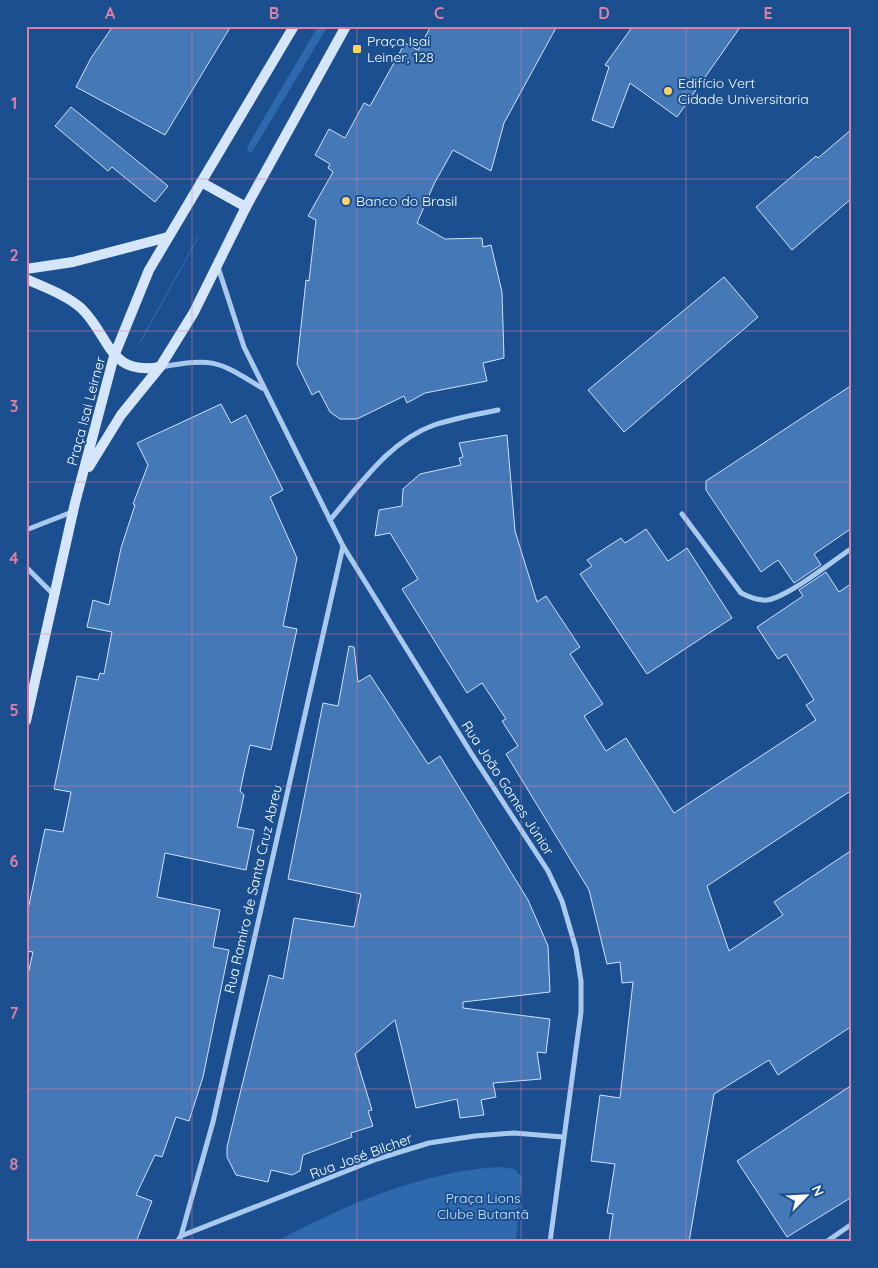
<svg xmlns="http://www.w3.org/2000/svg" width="878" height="1268" font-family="Quicksand,sans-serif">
  <rect width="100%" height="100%" fill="#1b4f8f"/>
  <g fill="#2e69ad">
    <path d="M 318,26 L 328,26 L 252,152 L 249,153 L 247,147 Z"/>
    <path d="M 200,235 L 141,342 L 139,343 L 197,238 Z"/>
    <path d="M 498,1167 L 515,1169 L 522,1178 L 516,1242 L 276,1242 C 344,1205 420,1172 498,1167 Z"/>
  </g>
  <g fill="#4478b7" stroke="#cfe3fa">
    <path d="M 113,26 L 231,26 L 165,135 L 76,87 L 91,58 Z"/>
    <path d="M 431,26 L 557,26 L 504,123 L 491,171 L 453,150 L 434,184 L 417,223 L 445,239 L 482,238 L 483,247 L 491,245 L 502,292 L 504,358 L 483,363 L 487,381 L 425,393 L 407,403 L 404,396 L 357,419 L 340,419 L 330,412 L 319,391 L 312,395 L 297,364 L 306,280 L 309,281 L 316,220 L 308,216 L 333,172 L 328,168 L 330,164 L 315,155 L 329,129 L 345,138 L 364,103 L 370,106 L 405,43 L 418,50 Z"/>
    <path d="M 633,26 L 741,26 L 677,117 L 630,83 L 613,128 L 592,120 L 609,67 L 605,65 Z"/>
    <path d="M 71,107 L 168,186 L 155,202 L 112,167 L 108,171 L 55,126 Z"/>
    <path d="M 852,129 L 852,198 L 792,250 L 756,207 L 816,156 L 818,158 Z"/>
    <path d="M 724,277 L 758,317 L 624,432 L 588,390 Z"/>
    <path d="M 852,385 L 852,528 L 814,554 L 821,565 L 794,583 L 778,560 L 761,572 L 706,490 L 706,481 Z"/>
    <path d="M 221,404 L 231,423 L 246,415 L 283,490 L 270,497 L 297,558 L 283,626 L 297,629 L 271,750 L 250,745 L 240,791 L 244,795 L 237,827 L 254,830 L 246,870 L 165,853 L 157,897 L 220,910 L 213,947 L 229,950 L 203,1077 L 189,1121 L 176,1117 L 162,1157 L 155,1155 L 136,1195 L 152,1201 L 136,1242 L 26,1242 L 26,983 L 33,952 L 26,951 L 26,919 L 45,829 L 63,832 L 71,792 L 54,789 L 77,676 L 98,680 L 100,673 L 104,674 L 112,632 L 87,627 L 93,600 L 109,605 L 121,548 L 135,505 L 133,504 L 148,465 L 137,443 Z"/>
    <path d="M 507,435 L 515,531 L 537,602 L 546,596 L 580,647 L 570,654 L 603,704 L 584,716 L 606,751 L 626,738 L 674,813 L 816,720 L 806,705 L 814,700 L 786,654 L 778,659 L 757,627 L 803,596 L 799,590 L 826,572 L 839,592 L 852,583 L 852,790 L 707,886 L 729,951 L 783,915 L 774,902 L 852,850 L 852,1026 L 778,1075 L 769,1060 L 714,1094 L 689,1242 L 609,1242 L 613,1214 L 607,1213 L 615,1164 L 591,1161 L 600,1095 L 620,1098 L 633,982 L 622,983 L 620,962 L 607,964 L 589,890 L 506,754 L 518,746 L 502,721 L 506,719 L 482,683 L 467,693 L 402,589 L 418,579 L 390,533 L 375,536 L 379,510 L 402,506 L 403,489 L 420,474 L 461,465 L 459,458 L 463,457 L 459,443 Z"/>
    <path d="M 646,529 L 668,561 L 687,548 L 732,618 L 647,674 L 580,574 L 592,566 L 587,560 L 621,538 L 625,543 Z"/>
    <path d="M 349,646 L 354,647 L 358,682 L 370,675 L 428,764 L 440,756 L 528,900 L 548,946 L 550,992 L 463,1002 L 463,1008 L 550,1019 L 546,1053 L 537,1052 L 541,1079 L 493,1083 L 496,1097 L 481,1100 L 484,1115 L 460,1118 L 457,1099 L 416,1108 L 395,1020 L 355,1054 L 372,1110 L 368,1111 L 373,1126 L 351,1133 L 352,1137 L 303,1155 L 300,1171 L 292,1175 L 271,1170 L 268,1182 L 236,1175 L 227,1157 L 227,1147 L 269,975 L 283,979 L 294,918 L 354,927 L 361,894 L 288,879 L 323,703 L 338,706 Z"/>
    <path d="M 852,1085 L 852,1197 L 787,1237 L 737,1161 Z"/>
  </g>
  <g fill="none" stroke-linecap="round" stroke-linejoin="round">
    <g stroke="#a9c9ee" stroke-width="5">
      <path d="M 218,267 L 244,347 L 343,546 L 471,753 L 548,871 L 562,901 L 576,949 L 581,981 L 581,1012 L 550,1242"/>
      <path d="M 161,367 C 215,358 216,360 262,388"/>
      <path d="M 682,514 L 741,593 C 749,597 758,601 767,600 C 788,597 833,561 852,548"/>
      <path d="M 330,520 C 360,485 389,441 434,425 C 455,418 477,414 498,410"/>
      <path d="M 26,530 L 72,512"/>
      <path d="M 26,567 L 53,594"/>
      <path d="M 181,1236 L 213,1122 L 343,546"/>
      <path d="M 177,1242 L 181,1236 L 377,1159 L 429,1143 L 475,1136 L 514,1133 L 563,1137"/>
      <path d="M 826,1242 L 852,1224"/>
    </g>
    <g stroke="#d6e6fa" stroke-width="10">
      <path d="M 201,182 L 246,207"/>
      <path d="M 26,269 L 73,262 L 168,237"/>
      <path d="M 26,279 C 44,287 66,295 81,308 C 111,337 108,376 160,367"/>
      <path d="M 89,467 L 121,415 L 160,367 L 194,312 L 246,207 L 346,26"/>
      <path d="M 26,721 L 75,503 L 114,356 L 149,270 L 294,26"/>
    </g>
  </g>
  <path fill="none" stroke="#dd80a5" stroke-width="1" stroke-opacity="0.55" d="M 192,26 L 192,1242M 357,26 L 357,1242M 521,26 L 521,1242M 686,26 L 686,1242M 26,179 L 852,179M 26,331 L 852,331M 26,482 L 852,482M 26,634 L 852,634M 26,786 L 852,786M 26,937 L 852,937M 26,1089 L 852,1089"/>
  <g fill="#ffd166" stroke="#1b4f8f" stroke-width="2">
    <rect x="352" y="44" width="10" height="10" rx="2.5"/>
    <circle cx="668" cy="91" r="5"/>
    <circle cx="346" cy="201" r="5"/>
  </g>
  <g text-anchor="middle" stroke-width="4" stroke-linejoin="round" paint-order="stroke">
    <g font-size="14" fill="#fff" stroke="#1b4f8f" text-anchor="start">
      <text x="367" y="46">Praça Isai<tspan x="367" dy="16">Leiner, 128</tspan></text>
      <text x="678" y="88">Edifício Vert<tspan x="678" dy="16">Cidade Universitaria</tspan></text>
      <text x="356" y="206">Banco do Brasil</text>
    </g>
    <g font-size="14" fill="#fff" stroke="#1b4f8f">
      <text transform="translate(86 411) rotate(-75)" y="5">Praça Isai Leirner</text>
      <text transform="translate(508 788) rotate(57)" y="5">Rua João Gomes Júnior</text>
      <text transform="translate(253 889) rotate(-77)" y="5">Rua Ramiro de Santa Cruz Abreu</text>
      <text transform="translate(361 1156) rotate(-20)" y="5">Rua José Bilcher</text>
    </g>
    <g font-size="14" fill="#cfe3fa" stroke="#1b4f8f">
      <text x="483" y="1203">Praça Lions<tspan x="483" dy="16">Clube Butantã</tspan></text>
    </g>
  </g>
  <rect width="878" height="1268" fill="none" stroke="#1b4f8f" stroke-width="55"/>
  <g transform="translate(806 1196) rotate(66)" stroke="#1b4f8f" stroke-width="4" paint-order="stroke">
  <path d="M0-4L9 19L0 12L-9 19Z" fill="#ffffff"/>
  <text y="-8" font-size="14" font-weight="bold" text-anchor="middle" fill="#ffffff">N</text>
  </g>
  <rect x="28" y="28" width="822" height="1212" fill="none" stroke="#dd80a5" stroke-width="2"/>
  <g font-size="16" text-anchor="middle" font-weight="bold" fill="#dd80a5">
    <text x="110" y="19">A</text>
    <text x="274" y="19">B</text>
    <text x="439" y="19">C</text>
    <text x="604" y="19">D</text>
    <text x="768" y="19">E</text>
    <text x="14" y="109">1</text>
    <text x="14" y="261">2</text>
    <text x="14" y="412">3</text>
    <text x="14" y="564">4</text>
    <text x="14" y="716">5</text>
    <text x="14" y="867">6</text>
    <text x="14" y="1019">7</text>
    <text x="14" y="1170">8</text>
  </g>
</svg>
